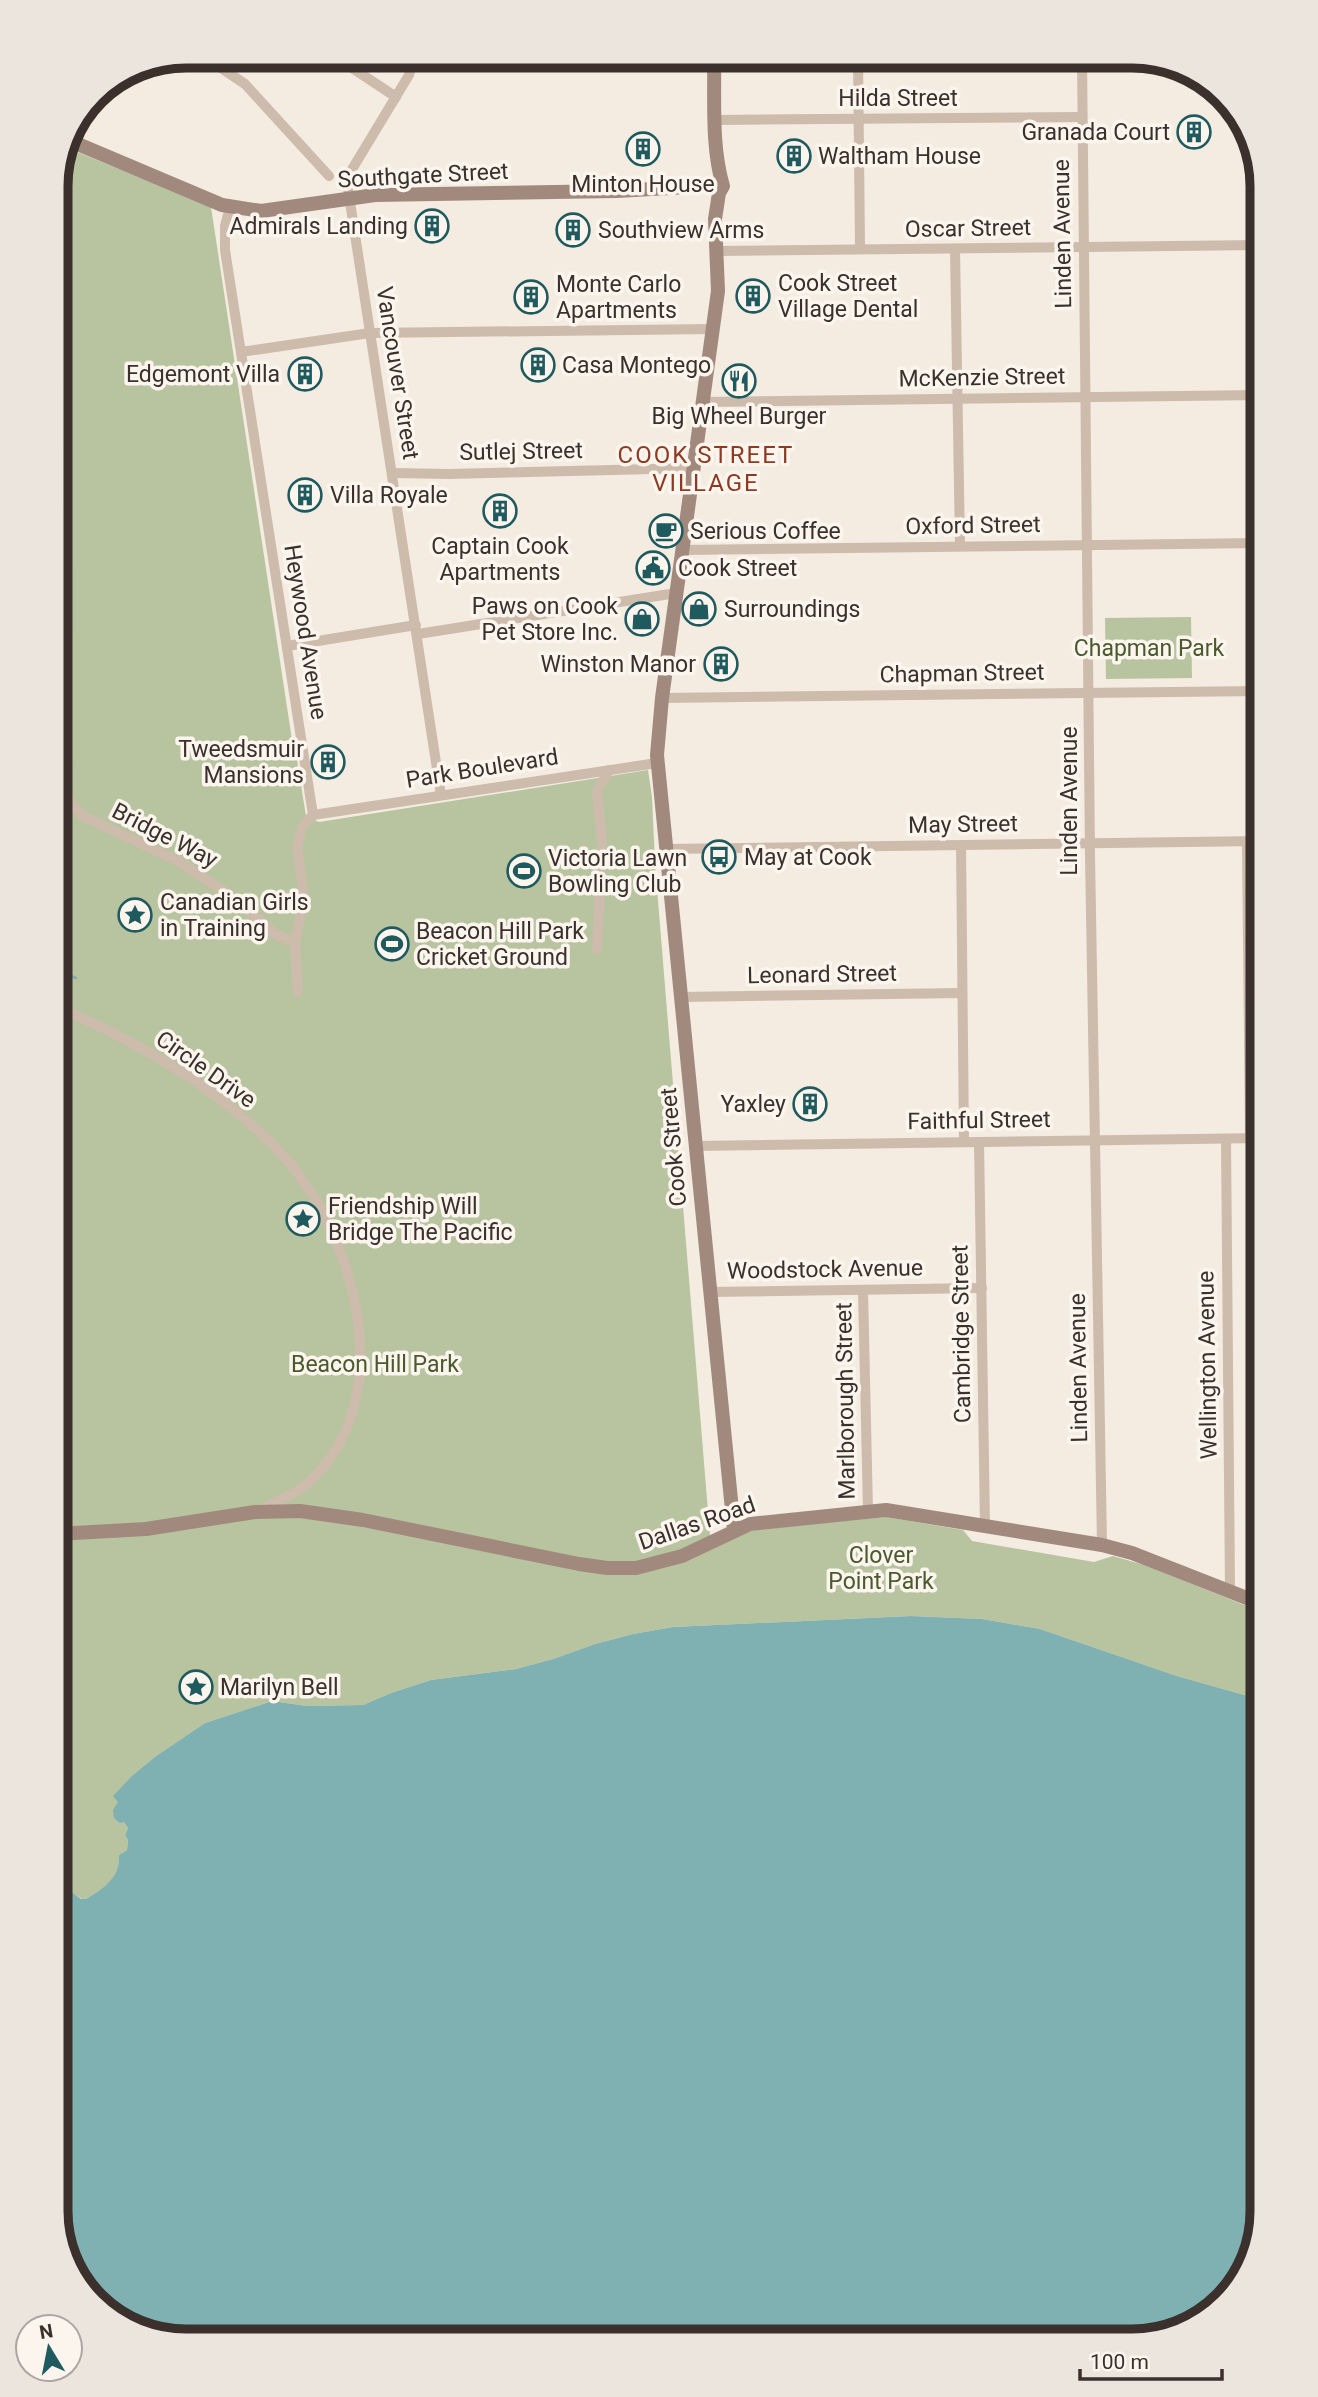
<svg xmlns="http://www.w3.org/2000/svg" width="1318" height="2397" font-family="Roboto,sans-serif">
  <rect width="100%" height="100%" fill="#f4ebe1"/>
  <g fill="#b8c4a0">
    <path d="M 70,149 L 211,207 L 292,740 L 294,741 L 306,816 L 319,822 L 648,770 L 652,797 L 655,864 L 711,1548 L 746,1532 L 761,1529 L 886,1517 L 963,1530 L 972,1541 L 1094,1562 L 1113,1556 L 1144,1565 L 1262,1612 L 1262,1700 L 1177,1676 L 1040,1629 L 982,1619 L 911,1616 L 673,1627 L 633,1634 L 595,1644 L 553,1659 L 516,1669 L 431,1680 L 391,1693 L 363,1705 L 307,1706 L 272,1701 L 205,1723 L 156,1756 L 134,1774 L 116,1808 L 128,1828 L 125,1835 L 128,1840 L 127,1850 L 119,1855 C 120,1879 104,1888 86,1899 L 82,1899 L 69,1891 L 56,1891 L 56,178 Z"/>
    <path d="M 1191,617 L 1192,678 L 1106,679 L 1105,618 Z"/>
  </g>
  <path fill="#7fb0b2" d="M 911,1616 L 982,1619 L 1040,1629 L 1177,1676 L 1262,1700 L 1262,2211 L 1240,2283 L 1182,2331 L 1132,2341 L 178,2341 L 114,2319 L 66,2261 L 56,2211 L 56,1891 L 70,1891 L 81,1899 L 86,1899 C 104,1888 120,1878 119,1855 L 127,1850 L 128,1840 L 125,1835 L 128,1828 L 124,1822 L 120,1823 L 114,1818 L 113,1810 L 118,1802 L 113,1796 L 134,1774 L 156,1756 L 205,1723 L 272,1701 L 307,1706 L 363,1705 L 391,1693 L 431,1680 L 516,1669 L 553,1659 L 595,1644 L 633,1634 L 673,1627 Z"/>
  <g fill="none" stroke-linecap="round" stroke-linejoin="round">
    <path stroke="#7fb0b2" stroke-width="2.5" d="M 56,960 L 63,965 L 66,974 L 76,978"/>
    <g stroke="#cdbbac" stroke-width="10">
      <path d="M 203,56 L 245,84 L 329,176"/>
      <path d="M 334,56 L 396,97"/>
      <path d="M 414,56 L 409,75 L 351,171 L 348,189 L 441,795"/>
      <path d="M 858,56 L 860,249"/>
      <path d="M 1082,56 L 1090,855 L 1102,1545"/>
      <path d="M 715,120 L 1082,117"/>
      <path d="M 230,207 L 225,226 L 225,250 L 313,815"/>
      <path d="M 955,250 L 960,546"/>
      <path d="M 716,251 L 1262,245"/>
      <path d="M 241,352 L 370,333 L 713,329"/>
      <path d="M 703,402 L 1262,395"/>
      <path d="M 392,473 L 449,474 L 694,468"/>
      <path d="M 684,550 L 1262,543"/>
      <path d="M 418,634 L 676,593"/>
      <path d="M 287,646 L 416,625"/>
      <path d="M 662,698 L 1262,691"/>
      <path d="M 56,782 L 73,806 L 85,817 L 178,861 L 237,900 L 275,934 L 295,943"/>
      <path d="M 313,815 L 657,763"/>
      <path d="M 1247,841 L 1250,1138"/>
      <path d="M 961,845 L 964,1141"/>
      <path d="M 665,849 L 1262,841"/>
      <path d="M 597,949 L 602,842 L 597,791 L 609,770"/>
      <path d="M 298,992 L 295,943 L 302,908 L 303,890 L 297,846 L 302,827 L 313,815"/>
      <path d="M 682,997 L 962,993"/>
      <path d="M 56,1006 C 137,1042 216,1086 278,1150 C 353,1228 401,1394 312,1479 C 297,1494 276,1502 257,1511"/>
      <path d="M 1226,1139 L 1230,1591"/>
      <path d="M 979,1142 L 985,1526"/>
      <path d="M 696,1146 L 1262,1138"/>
      <path d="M 863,1290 L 868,1511"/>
      <path d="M 710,1292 L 982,1288"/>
    </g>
    <g stroke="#a18a7d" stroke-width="14">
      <path d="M 714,56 C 715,99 711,146 723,186 L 719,193 L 715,219 L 718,291 L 662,698 L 657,755 L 734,1530"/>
      <path d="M 73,142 L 222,205 L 261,211 L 375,195 L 617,191 L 705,186"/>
      <path d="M 56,1534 L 146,1529 L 255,1512 L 300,1511 L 363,1520 L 579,1564 L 607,1568 L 636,1568 L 682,1556 L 750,1524 L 886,1510 L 1102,1545 L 1132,1553 L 1262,1604"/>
    </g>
  </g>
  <defs>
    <symbol id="building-ring" viewBox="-11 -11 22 22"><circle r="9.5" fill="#fbf5ee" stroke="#1f5a5e" stroke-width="1.5"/><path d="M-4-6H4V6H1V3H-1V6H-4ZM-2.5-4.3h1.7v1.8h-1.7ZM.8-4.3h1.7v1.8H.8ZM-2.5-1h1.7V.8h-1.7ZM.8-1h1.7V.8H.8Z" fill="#1f5a5e"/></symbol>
    <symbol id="restaurant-ring" viewBox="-11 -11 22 22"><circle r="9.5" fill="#fbf5ee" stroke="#1f5a5e" stroke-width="1.5"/><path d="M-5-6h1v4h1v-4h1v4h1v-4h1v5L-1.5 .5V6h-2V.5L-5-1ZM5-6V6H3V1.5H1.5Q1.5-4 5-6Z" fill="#1f5a5e"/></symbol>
    <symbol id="cafe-ring" viewBox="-11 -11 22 22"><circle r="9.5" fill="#fbf5ee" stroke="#1f5a5e" stroke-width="1.5"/><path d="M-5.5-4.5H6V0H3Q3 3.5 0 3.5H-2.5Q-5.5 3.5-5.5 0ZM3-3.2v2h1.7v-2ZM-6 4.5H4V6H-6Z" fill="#1f5a5e"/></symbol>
    <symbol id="civic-ring" viewBox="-11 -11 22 22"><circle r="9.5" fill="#fbf5ee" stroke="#1f5a5e" stroke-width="1.5"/><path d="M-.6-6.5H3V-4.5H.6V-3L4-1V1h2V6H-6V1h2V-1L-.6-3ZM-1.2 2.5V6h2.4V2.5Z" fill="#1f5a5e"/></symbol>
    <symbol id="shop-ring" viewBox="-11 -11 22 22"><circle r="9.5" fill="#fbf5ee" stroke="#1f5a5e" stroke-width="1.5"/><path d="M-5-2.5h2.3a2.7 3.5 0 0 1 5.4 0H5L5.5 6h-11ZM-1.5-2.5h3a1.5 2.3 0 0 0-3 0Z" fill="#1f5a5e"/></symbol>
    <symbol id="bus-ring" viewBox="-11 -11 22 22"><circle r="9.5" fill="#fbf5ee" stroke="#1f5a5e" stroke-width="1.5"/><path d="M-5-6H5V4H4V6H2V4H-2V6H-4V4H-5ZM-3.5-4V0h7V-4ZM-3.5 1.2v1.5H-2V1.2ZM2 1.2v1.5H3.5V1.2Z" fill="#1f5a5e"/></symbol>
    <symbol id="stadium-ring" viewBox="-11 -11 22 22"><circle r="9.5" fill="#fbf5ee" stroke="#1f5a5e" stroke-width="1.5"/><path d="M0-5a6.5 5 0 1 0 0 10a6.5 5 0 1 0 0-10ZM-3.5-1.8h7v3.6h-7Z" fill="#1f5a5e"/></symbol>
    <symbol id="sight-ring" viewBox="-11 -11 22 22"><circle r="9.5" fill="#fbf5ee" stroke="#1f5a5e" stroke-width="1.5"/><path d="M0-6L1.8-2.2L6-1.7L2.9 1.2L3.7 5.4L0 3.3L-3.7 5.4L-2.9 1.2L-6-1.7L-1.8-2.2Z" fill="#1f5a5e"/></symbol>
  </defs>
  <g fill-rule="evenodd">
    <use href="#building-ring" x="1175" y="113" width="38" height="38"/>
    <use href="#building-ring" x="624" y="130" width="38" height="38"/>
    <use href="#building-ring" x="775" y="137" width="38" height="38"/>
    <use href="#building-ring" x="413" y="207" width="38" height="38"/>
    <use href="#building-ring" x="554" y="211" width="38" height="38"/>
    <use href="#building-ring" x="734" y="277" width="38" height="38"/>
    <use href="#building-ring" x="512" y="278" width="38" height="38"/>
    <use href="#building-ring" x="519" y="346" width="38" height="38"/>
    <use href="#building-ring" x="286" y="355" width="38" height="38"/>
    <use href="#restaurant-ring" x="720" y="362" width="38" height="38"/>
    <use href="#building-ring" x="286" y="476" width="38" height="38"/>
    <use href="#building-ring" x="481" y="492" width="38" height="38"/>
    <use href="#cafe-ring" x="647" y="512" width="38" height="38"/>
    <use href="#civic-ring" x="634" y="549" width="38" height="38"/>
    <use href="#shop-ring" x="680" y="590" width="38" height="38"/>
    <use href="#shop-ring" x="623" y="600" width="38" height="38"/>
    <use href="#building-ring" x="702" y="645" width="38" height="38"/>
    <use href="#building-ring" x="309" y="743" width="38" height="38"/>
    <use href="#bus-ring" x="700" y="838" width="38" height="38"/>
    <use href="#stadium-ring" x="505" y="852" width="38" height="38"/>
    <use href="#sight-ring" x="116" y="896" width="38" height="38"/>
    <use href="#stadium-ring" x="373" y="925" width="38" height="38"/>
    <use href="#building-ring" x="791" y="1085" width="38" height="38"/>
    <use href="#sight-ring" x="284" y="1200" width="38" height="38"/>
    <use href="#sight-ring" x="177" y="1668" width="38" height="38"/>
  </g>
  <g text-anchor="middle" stroke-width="7" stroke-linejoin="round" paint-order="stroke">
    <g font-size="23" fill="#3b302b" stroke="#fbf5ee">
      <text x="898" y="106">Hilda Street</text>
      <text transform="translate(423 175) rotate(-3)" y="8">Southgate Street</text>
      <text transform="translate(968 228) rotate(-1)" y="8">Oscar Street</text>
      <text transform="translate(1062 234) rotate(-91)" y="8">Linden Avenue</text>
      <text transform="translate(398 373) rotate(81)" y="8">Vancouver Street</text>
      <text transform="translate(982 377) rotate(-1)" y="8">McKenzie Street</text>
      <text transform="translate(521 451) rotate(-1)" y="8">Sutlej Street</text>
      <text transform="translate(973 525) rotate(-1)" y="8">Oxford Street</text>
      <text transform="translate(306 632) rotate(81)" y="8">Heywood Avenue</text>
      <text transform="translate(962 673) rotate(-1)" y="8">Chapman Street</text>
      <text transform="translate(482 768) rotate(-9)" y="8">Park Boulevard</text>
      <text transform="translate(1069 801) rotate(-90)" y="8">Linden Avenue</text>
      <text transform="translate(963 824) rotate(-1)" y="8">May Street</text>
      <text transform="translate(165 835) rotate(27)" y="8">Bridge Way</text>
      <text transform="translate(822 974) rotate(-1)" y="8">Leonard Street</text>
      <text transform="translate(206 1069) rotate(35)" y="8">Circle Drive</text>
      <text transform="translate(979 1120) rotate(-1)" y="8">Faithful Street</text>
      <text transform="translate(673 1147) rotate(-95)" y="8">Cook Street</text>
      <text transform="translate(825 1269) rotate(-1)" y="8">Woodstock Avenue</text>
      <text transform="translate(961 1334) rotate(-91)" y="8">Cambridge Street</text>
      <text transform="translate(1207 1365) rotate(-91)" y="8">Wellington Avenue</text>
      <text transform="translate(1078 1368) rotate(-91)" y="8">Linden Avenue</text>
      <text transform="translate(845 1401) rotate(-91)" y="8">Marlborough Street</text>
      <text transform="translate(697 1523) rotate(-19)" y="8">Dallas Road</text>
    </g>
    <g font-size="23" fill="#3b302b" stroke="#fbf5ee" text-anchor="start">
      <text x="1170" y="140" text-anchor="end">Granada Court</text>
      <text x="818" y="164">Waltham House</text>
      <text x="643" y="192" text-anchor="middle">Minton House</text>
      <text x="408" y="234" text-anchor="end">Admirals Landing</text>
      <text x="598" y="238">Southview Arms</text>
      <text x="778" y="291">Cook Street<tspan x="778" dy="26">Village Dental</tspan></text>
      <text x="556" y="292">Monte Carlo<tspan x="556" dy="26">Apartments</tspan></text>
      <text x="562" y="373">Casa Montego</text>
      <text x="280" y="382" text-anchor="end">Edgemont Villa</text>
      <text x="739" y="424" text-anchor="middle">Big Wheel Burger</text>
      <text x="330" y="503">Villa Royale</text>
      <text x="690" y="539">Serious Coffee</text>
      <text x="500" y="554" text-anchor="middle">Captain Cook<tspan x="500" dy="26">Apartments</tspan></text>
      <text x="678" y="576">Cook Street</text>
      <text x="618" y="614" text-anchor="end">Paws on Cook<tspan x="618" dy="26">Pet Store Inc.</tspan></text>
      <text x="724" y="617">Surroundings</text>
      <text x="696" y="672" text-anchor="end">Winston Manor</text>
      <text x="304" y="757" text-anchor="end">Tweedsmuir<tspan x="304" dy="26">Mansions</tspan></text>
      <text x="744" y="865">May at Cook</text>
      <text x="548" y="866">Victoria Lawn<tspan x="548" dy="26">Bowling Club</tspan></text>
      <text x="160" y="910">Canadian Girls<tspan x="160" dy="26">in Training</tspan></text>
      <text x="416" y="939">Beacon Hill Park<tspan x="416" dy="26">Cricket Ground</tspan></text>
      <text x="786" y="1112" text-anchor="end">Yaxley</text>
      <text x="328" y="1214">Friendship Will<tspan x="328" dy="26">Bridge The Pacific</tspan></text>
      <text x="220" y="1695">Marilyn Bell</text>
    </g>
    <g font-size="23" fill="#4a5a2e" stroke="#fbf5ee">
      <text x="1149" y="656">Chapman Park</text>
      <text x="375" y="1372">Beacon Hill Park</text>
      <text x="881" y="1563">Clover<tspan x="881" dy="26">Point Park</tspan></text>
    </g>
    <g font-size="24" letter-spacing="2" fill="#8c3b22" stroke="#fbf5ee">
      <text x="706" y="463">COOK STREET<tspan x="706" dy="28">VILLAGE</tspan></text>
    </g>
  </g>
  <path d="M0 0H1318V2397H0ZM186 68H1132A118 118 0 0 1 1250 186V2211A118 118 0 0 1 1132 2329H186A118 118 0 0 1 68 2211V186A118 118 0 0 1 186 68Z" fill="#ece5de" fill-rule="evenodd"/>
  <path fill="none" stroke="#3b302b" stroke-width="9" d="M186 68H1132A118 118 0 0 1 1250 186V2211A118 118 0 0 1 1132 2329H186A118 118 0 0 1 68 2211V186A118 118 0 0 1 186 68Z"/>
  <g transform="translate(49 2348) rotate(350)"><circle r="33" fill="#fbf5ee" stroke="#aea6a0" stroke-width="2"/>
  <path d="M0-5L12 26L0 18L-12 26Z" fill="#1f5a5e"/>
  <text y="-10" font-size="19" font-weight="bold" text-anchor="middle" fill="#3b302b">N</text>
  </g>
  <path d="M1080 2369v10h142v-10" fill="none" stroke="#3b302b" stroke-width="3.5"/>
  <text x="1090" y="2369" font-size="21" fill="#3b302b" stroke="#fbf5ee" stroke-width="5" paint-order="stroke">100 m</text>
</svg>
